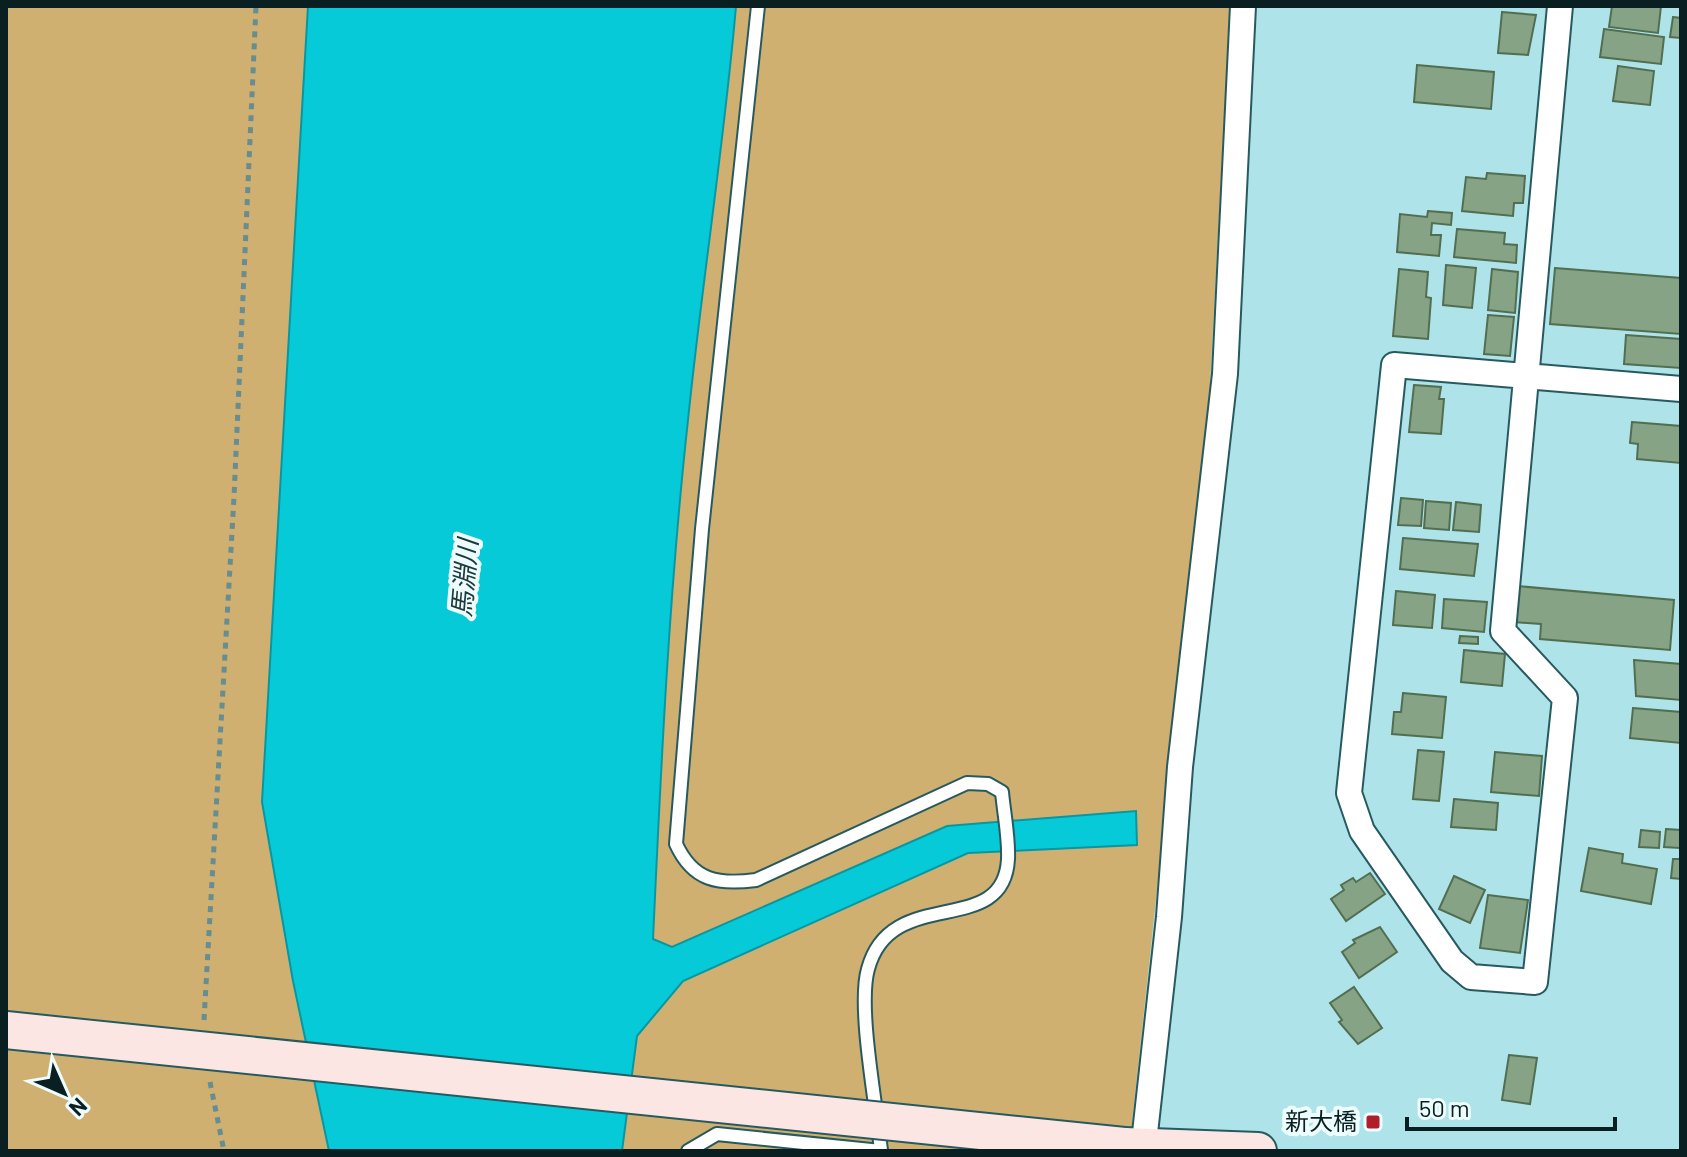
<svg xmlns="http://www.w3.org/2000/svg" width="1687" height="1157" font-family="Barlow,'Noto Sans JP',sans-serif">
  <rect width="100%" height="100%" fill="#aee3e9"/>
  <g fill="#cfb071">
    <path d="M 6,6 L 308,6 L 287,381 L 293,981 L 329,1151 L 6,1151 Z"/>
    <path d="M 736,6 L 1230,6 L 1209,405 L 1129,1151 L 622,1151 L 637,1036 L 683,981 L 653,939 C 661,766 669,593 688,420 C 702,282 724,145 736,6 Z"/>
  </g>
  <path fill="#07cad8" stroke="#0897a1" stroke-width="2" d="M 308,6 L 736,6 C 724,145 702,282 688,420 C 669,593 661,766 653,939 L 672,947 L 947,826 L 1136,811 L 1137,845 L 968,853 L 683,981 L 637,1036 L 622,1151 L 329,1151 L 293,981 L 262,802 Z"/>
  <g fill="#86a485" stroke="#526e51" stroke-width="2">
    <path d="M 1612,6 L 1661,6 L 1658,33 L 1609,27 Z"/>
    <path d="M 1502,12 L 1536,15 L 1528,55 L 1498,53 Z"/>
    <path d="M 1673,17 L 1681,18 L 1681,38 L 1670,37 Z"/>
    <path d="M 1604,29 L 1664,37 L 1661,64 L 1600,57 Z"/>
    <path d="M 1417,65 L 1494,72 L 1491,109 L 1414,102 Z"/>
    <path d="M 1618,66 L 1654,71 L 1650,105 L 1613,101 Z"/>
    <path d="M 1487,173 L 1525,176 L 1523,203 L 1514,203 L 1513,216 L 1462,211 L 1466,177 L 1486,179 Z"/>
    <path d="M 1428,211 L 1452,213 L 1451,225 L 1432,223 L 1431,235 L 1441,235 L 1439,256 L 1397,252 L 1400,214 L 1427,217 Z"/>
    <path d="M 1457,229 L 1505,233 L 1504,244 L 1517,245 L 1516,263 L 1454,257 Z"/>
    <path d="M 1446,265 L 1476,268 L 1472,308 L 1443,305 Z"/>
    <path d="M 1555,268 L 1681,278 L 1681,334 L 1550,324 Z"/>
    <path d="M 1399,269 L 1428,272 L 1426,297 L 1431,298 L 1428,339 L 1393,336 Z"/>
    <path d="M 1492,269 L 1518,272 L 1515,313 L 1488,310 Z"/>
    <path d="M 1488,315 L 1514,317 L 1510,356 L 1484,354 Z"/>
    <path d="M 1626,335 L 1681,339 L 1681,368 L 1624,364 Z"/>
    <path d="M 1414,385 L 1441,387 L 1439,399 L 1444,399 L 1441,434 L 1409,432 Z"/>
    <path d="M 1632,422 L 1681,426 L 1681,463 L 1637,459 L 1638,444 L 1630,443 Z"/>
    <path d="M 1401,498 L 1423,500 L 1421,526 L 1398,525 Z"/>
    <path d="M 1426,501 L 1451,503 L 1449,530 L 1424,528 Z"/>
    <path d="M 1456,502 L 1481,505 L 1479,532 L 1453,530 Z"/>
    <path d="M 1403,538 L 1478,544 L 1474,576 L 1400,569 Z"/>
    <path d="M 1517,586 L 1674,600 L 1670,650 L 1540,639 L 1541,624 L 1514,622 Z"/>
    <path d="M 1396,591 L 1435,595 L 1432,628 L 1393,625 Z"/>
    <path d="M 1444,599 L 1487,602 L 1484,632 L 1442,628 Z"/>
    <path d="M 1460,636 L 1478,637 L 1478,644 L 1459,643 Z"/>
    <path d="M 1464,650 L 1505,654 L 1502,686 L 1461,682 Z"/>
    <path d="M 1634,660 L 1681,664 L 1681,700 L 1636,696 Z"/>
    <path d="M 1403,693 L 1446,697 L 1442,738 L 1392,734 L 1394,712 L 1401,712 Z"/>
    <path d="M 1633,708 L 1681,712 L 1681,743 L 1630,738 Z"/>
    <path d="M 1418,750 L 1444,752 L 1439,801 L 1413,799 Z"/>
    <path d="M 1495,752 L 1542,756 L 1539,796 L 1491,792 Z"/>
    <path d="M 1454,799 L 1498,803 L 1496,830 L 1451,827 Z"/>
    <path d="M 1666,829 L 1681,830 L 1680,848 L 1664,847 Z"/>
    <path d="M 1641,830 L 1660,832 L 1659,848 L 1639,847 Z"/>
    <path d="M 1589,848 L 1623,854 L 1622,863 L 1657,869 L 1651,904 L 1581,891 Z"/>
    <path d="M 1673,859 L 1681,859 L 1681,879 L 1671,878 Z"/>
    <path d="M 1370,873 L 1385,894 L 1346,921 L 1331,899 L 1344,890 L 1341,885 L 1353,878 L 1356,882 Z"/>
    <path d="M 1454,876 L 1485,890 L 1470,923 L 1439,909 Z"/>
    <path d="M 1488,895 L 1528,900 L 1520,953 L 1480,948 Z"/>
    <path d="M 1380,927 L 1397,952 L 1359,978 L 1342,952 L 1355,943 L 1353,940 Z"/>
    <path d="M 1354,987 L 1382,1028 L 1358,1044 L 1339,1022 L 1342,1020 L 1330,1003 Z"/>
    <path d="M 1509,1055 L 1537,1058 L 1530,1104 L 1502,1100 Z"/>
  </g>
  <g fill="none" stroke-linecap="round" stroke-linejoin="round">
    <defs>
      <g id="lane">
        <path d="M 758,6 L 702,529 L 676,844 C 693,881 718,885 756,880 L 967,783 L 988,784 L 1002,792 C 1004,814 1009,837 1008,859 C 1004,940 891,883 868,969 C 857,1007 877,1108 881,1151"/>
        <path d="M 688,1151 L 717,1134 L 881,1151"/>
      </g>
      <g id="street">
        <path d="M 1560,6 L 1503,631 L 1565,698 L 1535,982 L 1471,977 L 1452,961 L 1362,831 L 1349,793 L 1394,365 L 1681,389"/>
        <path d="M 1143,1151 L 1169,917 L 1180,767 L 1225,374 L 1243,6"/>
      </g>
      <path id="secondary" d="M 1124,1146 L 1258,1151"/>
    </defs>
    <use href="#lane" stroke="#275a5f" stroke-width="16"/>
    <use href="#street" stroke="#275a5f" stroke-width="28"/>
    <use href="#secondary" stroke="#275a5f" stroke-width="40"/>
    <g stroke="#668d92" stroke-width="5" stroke-dasharray="6 6" stroke-linecap="butt">
      <path d="M 204,1020 L 234,497 L 256,6"/>
      <path d="M 210,1082 L 224,1151"/>
    </g>
    <use href="#lane" stroke="#fff" stroke-width="12"/>
    <use href="#street" stroke="#fff" stroke-width="24"/>
    <use href="#secondary" stroke="#fce6e4" stroke-width="36"/>
    <defs>
      <path id="secondary-bridge" d="M 6,1030 L 1124,1146"/>
    </defs>
    <use href="#secondary-bridge" stroke="#275a5f" stroke-width="40" stroke-linecap="butt"/>
    <use href="#secondary-bridge" stroke="#fce6e4" stroke-width="36"/>
  </g>
  <rect fill="#b11e2a" stroke="#edfdfe" stroke-width="3" x="1365" y="1114" width="16" height="16" rx="4"/>
  <g text-anchor="middle" stroke-width="8" stroke-linejoin="round" paint-order="stroke">
    <g font-size="24" fill="#0a1f22" stroke="#edfdfe" text-anchor="end">
      <text x="1357" y="1130">新大橋</text>
    </g>
    <g font-size="26" font-style="italic" fill="#203a3c" stroke="#edfdfe">
      <text transform="translate(465 578) rotate(-85)" y="9">馬淵川</text>
    </g>
  </g>
  <rect width="1687" height="1157" fill="none" stroke="#0a1f22" stroke-width="16"/>
  <g transform="translate(64 1093) rotate(135)" stroke="#edfdfe" stroke-width="6" paint-order="stroke">
  <path d="M0-6L14 30L0 20L-14 30Z" fill="#0a1f22"/>
  <text y="-12" font-size="22" font-weight="bold" text-anchor="middle" fill="#0a1f22">N</text>
  </g>
  <path d="M1407 1117v12h208v-12" fill="none" stroke="#0a1f22" stroke-width="4"/>
  <text x="1419" y="1117" font-size="24" fill="#0a1f22" stroke="#edfdfe" stroke-width="6" paint-order="stroke">50 m</text>
</svg>
